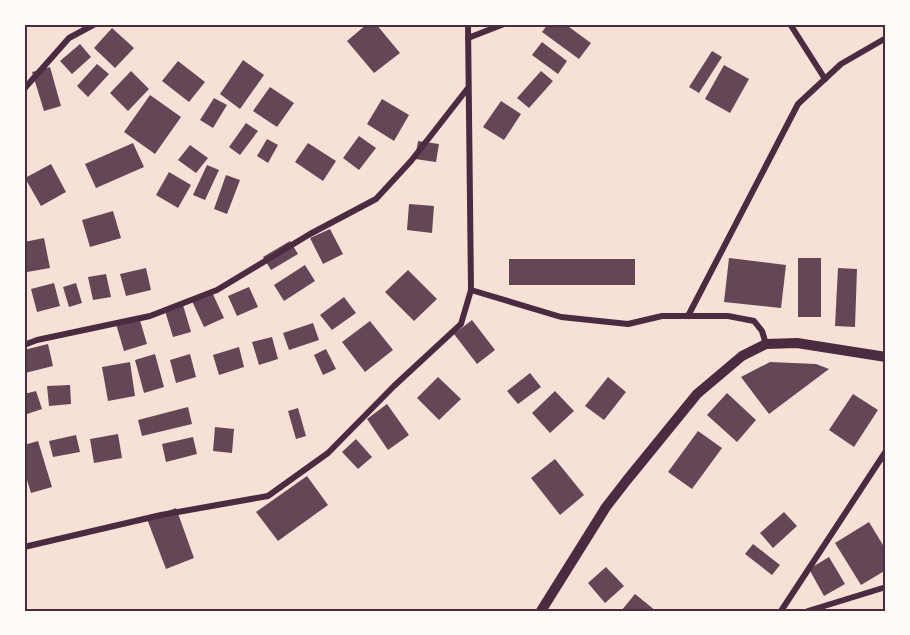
<svg xmlns="http://www.w3.org/2000/svg" width="910" height="635" font-family="'Public Sans',sans-serif">
  <rect width="100%" height="100%" fill="#f7e1d7"/>
  <g fill="#644757">
    <path d="M 367,24 L 376,24 L 400,53 L 374,73 L 347,41 Z"/>
    <path d="M 548,24 L 565,24 L 591,43 L 579,59 L 542,32 Z"/>
    <path d="M 112,28 L 134,48 L 115,68 L 94,48 Z"/>
    <path d="M 542,42 L 567,61 L 558,74 L 532,55 Z"/>
    <path d="M 80,44 L 91,57 L 72,74 L 60,61 Z"/>
    <path d="M 712,51 L 722,57 L 699,93 L 689,87 Z"/>
    <path d="M 243,60 L 264,75 L 240,109 L 220,94 Z"/>
    <path d="M 178,61 L 205,82 L 189,102 L 162,81 Z"/>
    <path d="M 97,64 L 109,74 L 88,97 L 77,86 Z"/>
    <path d="M 724,65 L 749,79 L 730,113 L 705,99 Z"/>
    <path d="M 50,67 L 61,106 L 44,111 L 32,72 Z"/>
    <path d="M 131,71 L 149,89 L 128,111 L 110,93 Z"/>
    <path d="M 541,71 L 553,81 L 529,108 L 517,98 Z"/>
    <path d="M 270,87 L 294,103 L 277,127 L 253,111 Z"/>
    <path d="M 150,95 L 181,117 L 155,154 L 124,132 Z"/>
    <path d="M 214,98 L 227,105 L 213,128 L 200,120 Z"/>
    <path d="M 382,99 L 409,115 L 394,141 L 367,124 Z"/>
    <path d="M 501,101 L 521,114 L 504,140 L 483,127 Z"/>
    <path d="M 246,123 L 258,131 L 240,155 L 229,147 Z"/>
    <path d="M 359,136 L 376,148 L 359,170 L 343,158 Z"/>
    <path d="M 267,139 L 278,145 L 268,163 L 257,156 Z"/>
    <path d="M 418,141 L 439,144 L 436,162 L 415,159 Z"/>
    <path d="M 133,143 L 144,167 L 96,188 L 85,164 Z"/>
    <path d="M 308,143 L 336,161 L 323,181 L 295,162 Z"/>
    <path d="M 190,145 L 208,158 L 196,173 L 178,160 Z"/>
    <path d="M 51,164 L 66,192 L 41,206 L 25,178 Z"/>
    <path d="M 207,165 L 219,170 L 205,200 L 193,195 Z"/>
    <path d="M 169,172 L 191,185 L 178,208 L 156,195 Z"/>
    <path d="M 226,175 L 240,180 L 227,214 L 214,209 Z"/>
    <path d="M 409,204 L 434,206 L 432,233 L 407,230 Z"/>
    <path d="M 113,211 L 121,238 L 90,247 L 82,220 Z"/>
    <path d="M 330,229 L 343,254 L 323,264 L 310,238 Z"/>
    <path d="M 44,238 L 50,268 L 27,272 L 24,257 L 24,242 Z"/>
    <path d="M 290,241 L 298,254 L 271,270 L 263,257 Z"/>
    <path d="M 729,258 L 786,265 L 781,308 L 724,302 Z"/>
    <rect x="798" y="258" width="23" height="59"/>
    <rect x="509" y="259" width="126" height="26"/>
    <path d="M 305,265 L 315,281 L 284,301 L 274,285 Z"/>
    <path d="M 146,268 L 151,290 L 126,296 L 120,274 Z"/>
    <path d="M 838,268 L 857,269 L 855,327 L 835,326 Z"/>
    <path d="M 408,270 L 437,299 L 414,321 L 385,292 Z"/>
    <path d="M 106,274 L 111,297 L 93,300 L 88,277 Z"/>
    <path d="M 54,283 L 60,306 L 37,312 L 31,289 Z"/>
    <path d="M 76,283 L 82,303 L 69,307 L 63,287 Z"/>
    <path d="M 249,287 L 258,307 L 237,316 L 228,296 Z"/>
    <path d="M 211,290 L 224,318 L 204,327 L 191,299 Z"/>
    <path d="M 344,297 L 356,313 L 332,330 L 320,315 Z"/>
    <path d="M 183,305 L 191,332 L 173,337 L 165,311 Z"/>
    <path d="M 139,317 L 147,344 L 124,351 L 116,324 Z"/>
    <path d="M 472,320 L 495,350 L 477,364 L 454,334 Z"/>
    <path d="M 370,321 L 393,350 L 365,372 L 342,342 Z"/>
    <path d="M 313,323 L 319,340 L 289,350 L 283,333 Z"/>
    <path d="M 272,337 L 278,359 L 259,365 L 252,342 Z"/>
    <path d="M 48,344 L 53,366 L 25,373 L 24,350 Z"/>
    <path d="M 239,347 L 244,367 L 219,375 L 213,355 Z"/>
    <path d="M 326,349 L 336,369 L 323,375 L 314,355 Z"/>
    <path d="M 155,354 L 164,387 L 144,393 L 135,360 Z"/>
    <path d="M 190,354 L 196,377 L 176,383 L 170,360 Z"/>
    <path d="M 130,362 L 135,396 L 108,401 L 102,367 Z"/>
    <path d="M 770,362 L 816,364 L 829,369 L 769,414 L 741,377 Z"/>
    <path d="M 530,373 L 541,387 L 518,404 L 507,391 Z"/>
    <path d="M 438,377 L 461,399 L 439,420 L 417,398 Z"/>
    <path d="M 608,377 L 626,392 L 604,420 L 585,406 Z"/>
    <path d="M 70,385 L 71,404 L 49,406 L 47,386 Z"/>
    <path d="M 36,391 L 42,409 L 24,415 L 24,394 Z"/>
    <path d="M 555,391 L 574,411 L 550,433 L 532,413 Z"/>
    <path d="M 727,393 L 756,420 L 737,442 L 707,415 Z"/>
    <path d="M 853,394 L 878,410 L 854,447 L 829,430 Z"/>
    <path d="M 387,404 L 409,435 L 388,450 L 367,419 Z"/>
    <path d="M 188,407 L 192,424 L 142,436 L 138,420 Z"/>
    <path d="M 298,408 L 306,436 L 296,439 L 288,411 Z"/>
    <path d="M 215,427 L 234,429 L 232,453 L 213,451 Z"/>
    <path d="M 698,431 L 722,448 L 692,489 L 668,472 Z"/>
    <path d="M 118,434 L 122,458 L 94,463 L 90,439 Z"/>
    <path d="M 76,435 L 80,452 L 53,457 L 49,441 Z"/>
    <path d="M 193,437 L 197,454 L 166,462 L 162,444 Z"/>
    <path d="M 356,439 L 372,457 L 358,469 L 342,452 Z"/>
    <path d="M 38,441 L 52,487 L 31,493 L 24,470 L 24,445 Z"/>
    <path d="M 555,459 L 584,495 L 560,515 L 531,478 Z"/>
    <path d="M 307,476 L 328,505 L 278,541 L 256,512 Z"/>
    <path d="M 176,508 L 194,558 L 166,569 L 147,519 Z"/>
    <path d="M 784,512 L 797,526 L 773,548 L 760,533 Z"/>
    <path d="M 869,522 L 886,550 L 886,570 L 861,585 L 835,543 Z"/>
    <path d="M 753,544 L 780,565 L 772,575 L 745,554 Z"/>
    <path d="M 829,557 L 845,584 L 824,596 L 809,569 Z"/>
    <path d="M 606,567 L 624,586 L 605,603 L 588,583 Z"/>
    <path d="M 635,594 L 656,611 L 621,611 Z"/>
  </g>
  <g fill="none" stroke-linecap="round" stroke-linejoin="round">
    <g stroke="#4a2c40" stroke-width="6">
      <path d="M 790,24 L 825,79"/>
      <path d="M 468,38 L 504,24"/>
      <path d="M 24,89 L 69,38 L 95,24"/>
      <path d="M 471,290 L 561,317 L 628,324 L 662,316 L 728,316 L 754,321 L 762,331 L 766,344"/>
      <path d="M 688,316 L 798,104 L 841,64 L 886,38"/>
      <path d="M 24,345 L 37,340 L 150,316 L 217,290 L 310,234 L 376,199 L 411,161 L 468,88"/>
      <path d="M 24,547 L 161,515 L 268,496 L 328,453 L 394,386 L 461,324 L 471,290 L 468,24"/>
      <path d="M 781,611 L 886,451"/>
      <path d="M 808,611 L 886,587"/>
    </g>
    <path stroke="#4a2c40" stroke-width="10" d="M 541,611 L 606,507 L 627,480 L 697,394 L 742,356 L 766,344 L 797,343 L 886,357"/>
  </g>
  <rect width="910" height="635" fill="none" stroke="#fffaf5" stroke-width="51"/>
  <rect x="26" y="26" width="858" height="584" fill="none" stroke="#4a2c40" stroke-width="2"/>
</svg>
